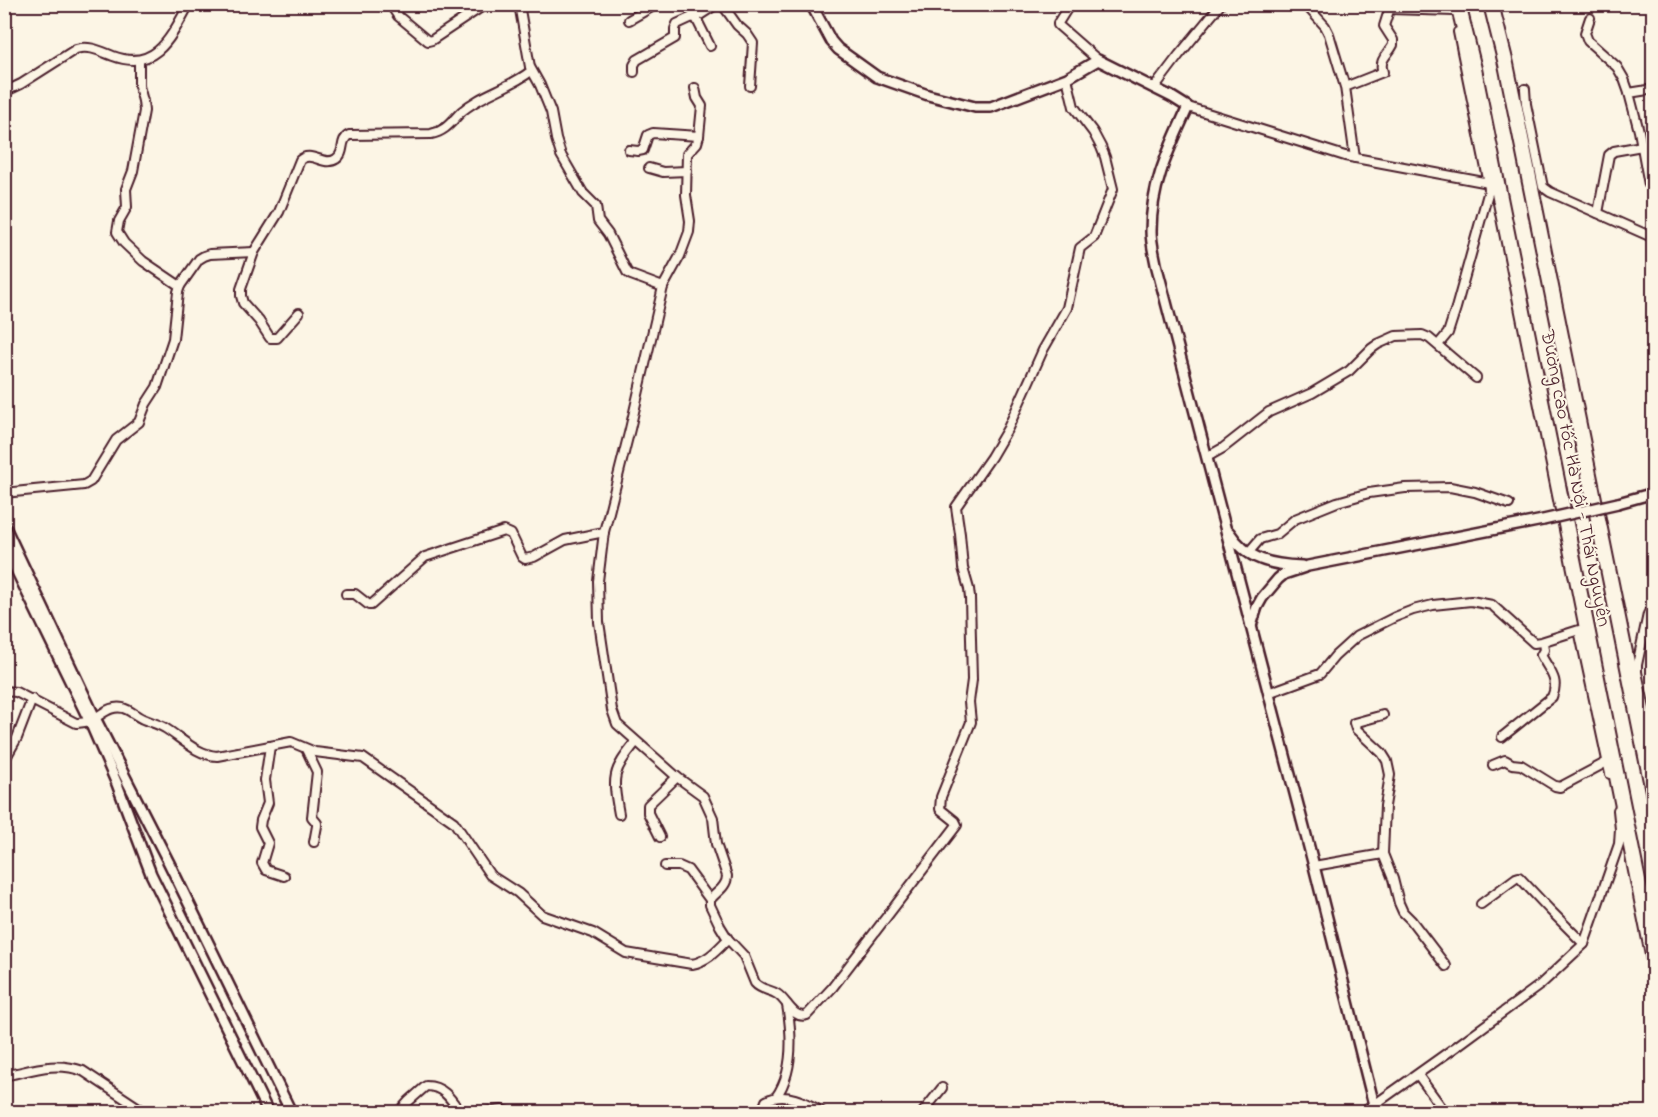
<svg xmlns="http://www.w3.org/2000/svg" width="1658" height="1117" font-family="'Indie Flower',sans-serif">
  <rect width="100%" height="100%" fill="#fcf5e5"/>
  <filter id="ink" filterUnits="userSpaceOnUse"><feTurbulence type="fractalNoise" baseFrequency=".0167" numOctaves="2"/><feDisplacementMap in="SourceGraphic" scale="12" xChannelSelector="R" yChannelSelector="G"/><feConvolveMatrix kernelMatrix="1 2 1 2 8 2 1 2 1" color-interpolation-filters="sRGB"/></filter>
  <g filter="url(#ink)">
    <g fill="none" stroke-linecap="round" stroke-linejoin="round">
      <defs>
        <g id="minor">
          <path d="M 390,4 L 398,16 L 428,41 L 432,40 L 486,4"/>
          <path d="M 519,4 L 530,67 L 540,85 L 551,112 L 556,139 L 561,155 L 583,193 L 596,206 L 598,221 L 608,234 L 627,272 L 631,275 L 663,287"/>
          <path d="M 689,4 L 710,46"/>
          <path d="M 722,4 L 737,25 L 747,34 L 753,43 L 750,86"/>
          <path d="M 1070,4 L 1058,23 L 1058,25 L 1098,60"/>
          <path d="M 1305,4 L 1325,26 L 1329,34 L 1345,87"/>
          <path d="M 1390,9 L 1454,11"/>
          <path d="M 1590,18 L 1585,33 L 1588,41 L 1617,67 L 1624,79 L 1629,93"/>
          <path d="M 629,20 L 657,4"/>
          <path d="M 139,60 L 139,86 L 143,101 L 144,111 L 133,171 L 126,189 L 127,207 L 119,221 L 117,232 L 124,243 L 143,261 L 180,286"/>
          <path d="M 634,72 L 634,65 L 637,60 L 675,38 L 675,29 L 677,24 L 690,18 L 697,17 L 717,4"/>
          <path d="M 695,88 L 697,98 L 702,106 L 699,136 L 697,143 L 687,154 L 686,195 L 690,221 L 689,232 L 680,256 L 663,287 L 630,429 L 604,532 L 598,581 L 599,622 L 612,710 L 617,724 L 677,777 L 703,796 L 713,818 L 716,844 L 727,876 C 727,887 716,892 710,900 L 710,905 L 720,926 L 728,939 L 744,956 L 755,983 C 761,990 769,989 777,994 C 787,1000 793,1020 807,1015 L 832,988 L 957,825 L 955,821 L 940,809 L 941,797 L 971,722 L 969,702 L 972,680 L 970,598 L 969,589 L 963,568 L 960,534 L 956,507 L 991,457 L 1008,428 L 1043,350 L 1067,308 L 1080,248 L 1094,237 L 1113,189 L 1105,157 L 1101,147 L 1093,132 L 1074,107 L 1067,78"/>
          <path d="M 1154,88 L 1179,55 L 1221,4"/>
          <path d="M 1525,89 L 1526,104 L 1543,187 L 1550,192 L 1654,238"/>
          <path d="M 1654,89 L 1629,93 L 1639,131 L 1649,185 L 1654,188"/>
          <path d="M 4,92 L 21,84 L 76,49 C 89,45 100,51 113,56 C 156,72 171,37 189,4"/>
          <path d="M 1188,107 L 1345,156 L 1489,183"/>
          <path d="M 629,150 L 638,151 L 643,150 L 648,135 L 653,133 L 699,136"/>
          <path d="M 1355,158 L 1345,87 L 1383,72 C 1378,60 1388,55 1393,45 L 1393,40 L 1384,26 L 1391,4"/>
          <path d="M 649,168 L 663,172 L 687,171"/>
          <path d="M 1598,213 L 1609,155 L 1614,151 L 1642,146"/>
          <path d="M 299,313 L 277,338 L 270,338 L 259,321 L 243,303 L 241,296 L 241,289 L 254,252 L 279,212 L 300,160 C 311,150 324,167 336,159 C 346,153 339,140 349,135 L 431,134 C 446,131 451,122 461,112 C 481,94 510,88 531,71"/>
          <path d="M 1438,345 L 1448,333 L 1456,308 L 1489,190 L 1488,179 L 1458,32"/>
          <path d="M 1207,457 L 1223,448 L 1269,412 L 1312,393 L 1349,371 L 1371,349 L 1378,344 L 1396,336 L 1422,335 L 1429,338 L 1476,378"/>
          <path d="M 4,493 L 84,485 L 91,481 L 116,440 L 139,422 L 146,404 L 157,387 L 173,339 L 178,292 L 180,286 L 199,259 L 204,256 L 210,254 L 254,252"/>
          <path d="M 1248,553 L 1260,539 L 1277,534 L 1295,519 L 1337,502 L 1369,493 L 1405,488 L 1450,487 L 1475,492 L 1509,504"/>
          <path d="M 346,594 L 355,594 L 369,605 L 371,605 L 425,557 L 504,531 L 511,534 L 522,557 L 525,559 L 534,557 L 565,540 L 604,532"/>
          <path d="M 1654,603 L 1648,614 L 1637,665 L 1637,672 L 1654,750"/>
          <path d="M 4,691 L 16,692 L 76,723 C 97,724 105,704 123,708 C 130,710 136,716 143,719 C 150,722 158,724 165,728 C 181,738 197,755 217,756 L 291,742 L 315,752 L 363,758 L 454,822 L 490,875 L 518,893 L 542,915 L 593,933 L 626,953 L 692,964 C 708,961 717,950 728,939"/>
          <path d="M 1268,693 L 1320,674 L 1335,656 L 1357,636 L 1395,617 L 1413,610 L 1433,605 L 1471,601 L 1492,605 L 1534,643 L 1541,642 L 1579,630 L 1610,774"/>
          <path d="M 1383,715 L 1354,723 L 1356,729 L 1382,753 L 1387,761 L 1390,775 L 1385,806 L 1383,854 L 1393,879 L 1399,903 L 1403,912 L 1411,920 L 1446,966"/>
          <path d="M 1502,737 L 1552,697 C 1560,679 1549,671 1541,655 L 1544,650 L 1543,642"/>
          <path d="M 270,746 L 265,780 L 268,803 L 261,820 L 260,827 L 268,843 L 262,863 L 266,870 L 284,876"/>
          <path d="M 306,749 L 317,772 L 312,817 L 317,823 L 317,826 L 314,842"/>
          <path d="M 4,761 L 17,738 L 32,699"/>
          <path d="M 1493,765 L 1505,760 L 1512,764 L 1521,765 L 1555,786 L 1560,787 L 1607,762"/>
          <path d="M 619,814 C 612,776 612,772 636,742"/>
          <path d="M 660,837 L 648,813 L 648,805 L 677,777"/>
          <path d="M 665,866 L 679,866 L 688,870 L 710,900"/>
          <path d="M 1314,866 L 1383,854"/>
          <path d="M 1481,904 L 1516,878 L 1519,877 L 1549,909 L 1584,944"/>
          <path d="M 1418,1075 L 1445,1112"/>
          <path d="M 4,1076 C 33,1070 55,1061 83,1071 L 145,1112"/>
          <path d="M 776,1097 C 794,1072 792,1034 787,1005"/>
          <path d="M 1374,1105 L 1457,1046 L 1540,985 L 1584,944 L 1619,844 L 1620,829 L 1618,810"/>
          <path d="M 399,1112 L 409,1101 L 426,1086 C 443,1086 451,1099 460,1112"/>
          <path d="M 483,1112 L 502,1110 L 510,1112"/>
          <path d="M 762,1112 L 766,1101 C 785,1091 806,1102 822,1112"/>
          <path d="M 923,1112 L 942,1088"/>
        </g>
        <g id="tertiary">
          <path d="M 811,4 L 831,41 L 838,49 L 877,77 L 928,95 L 975,107 L 991,107 L 1067,78 L 1098,60 L 1172,97 L 1188,107 C 1169,149 1151,184 1151,231 C 1151,242 1154,253 1156,264 L 1314,866 L 1374,1105 L 1366,1112"/>
          <path d="M 1618,503 L 1654,493"/>
          <path d="M 4,525 L 95,718 L 169,863 L 291,1112"/>
          <path d="M 1229,532 C 1247,560 1271,565 1302,566"/>
          <path d="M 4,545 L 90,722 L 117,784 L 151,874 L 268,1112"/>
          <path d="M 1251,626 L 1257,607 L 1262,598 L 1278,579 L 1284,574 L 1308,566 L 1543,520"/>
        </g>
        <g id="motorway">
          <path d="M 1458,4 L 1474,69 L 1654,960"/>
          <path d="M 1491,4 L 1506,64 L 1654,796"/>
        </g>
      </defs>
      <use href="#minor" stroke="#4a1f2b" stroke-width="12"/>
      <use href="#tertiary" stroke="#4a1f2b" stroke-width="14"/>
      <use href="#motorway" stroke="#4a1f2b" stroke-width="18"/>
      <use href="#minor" stroke="#fcf5e5" stroke-width="8"/>
      <use href="#tertiary" stroke="#fcf5e5" stroke-width="9"/>
      <use href="#motorway" stroke="#fcf5e5" stroke-width="14"/>
      <defs>
        <path id="tertiary-bridge" d="M 1543,520 L 1618,503"/>
      </defs>
      <use href="#tertiary-bridge" stroke="#4a1f2b" stroke-width="14" stroke-linecap="butt"/>
      <use href="#tertiary-bridge" stroke="#fcf5e5" stroke-width="9"/>
    </g>
  </g>
  <g text-anchor="middle" stroke-width="4.5" stroke-linejoin="round" paint-order="stroke">
    <g font-size="20" fill="#4a1f2b" stroke="#fcf5e5">
      <text transform="translate(1577 478) rotate(79)" y="7">Đường cao tốc Hà Nội - Thái Nguyên</text>
    </g>
  </g>
  <rect width="1658" height="1117" fill="none" stroke="#fcf5e5" stroke-width="24"/>
  <rect x="12" y="12" width="1634" height="1093" fill="none" stroke="#4a1f2b" stroke-width="2" filter="url(#ink)"/>
</svg>
